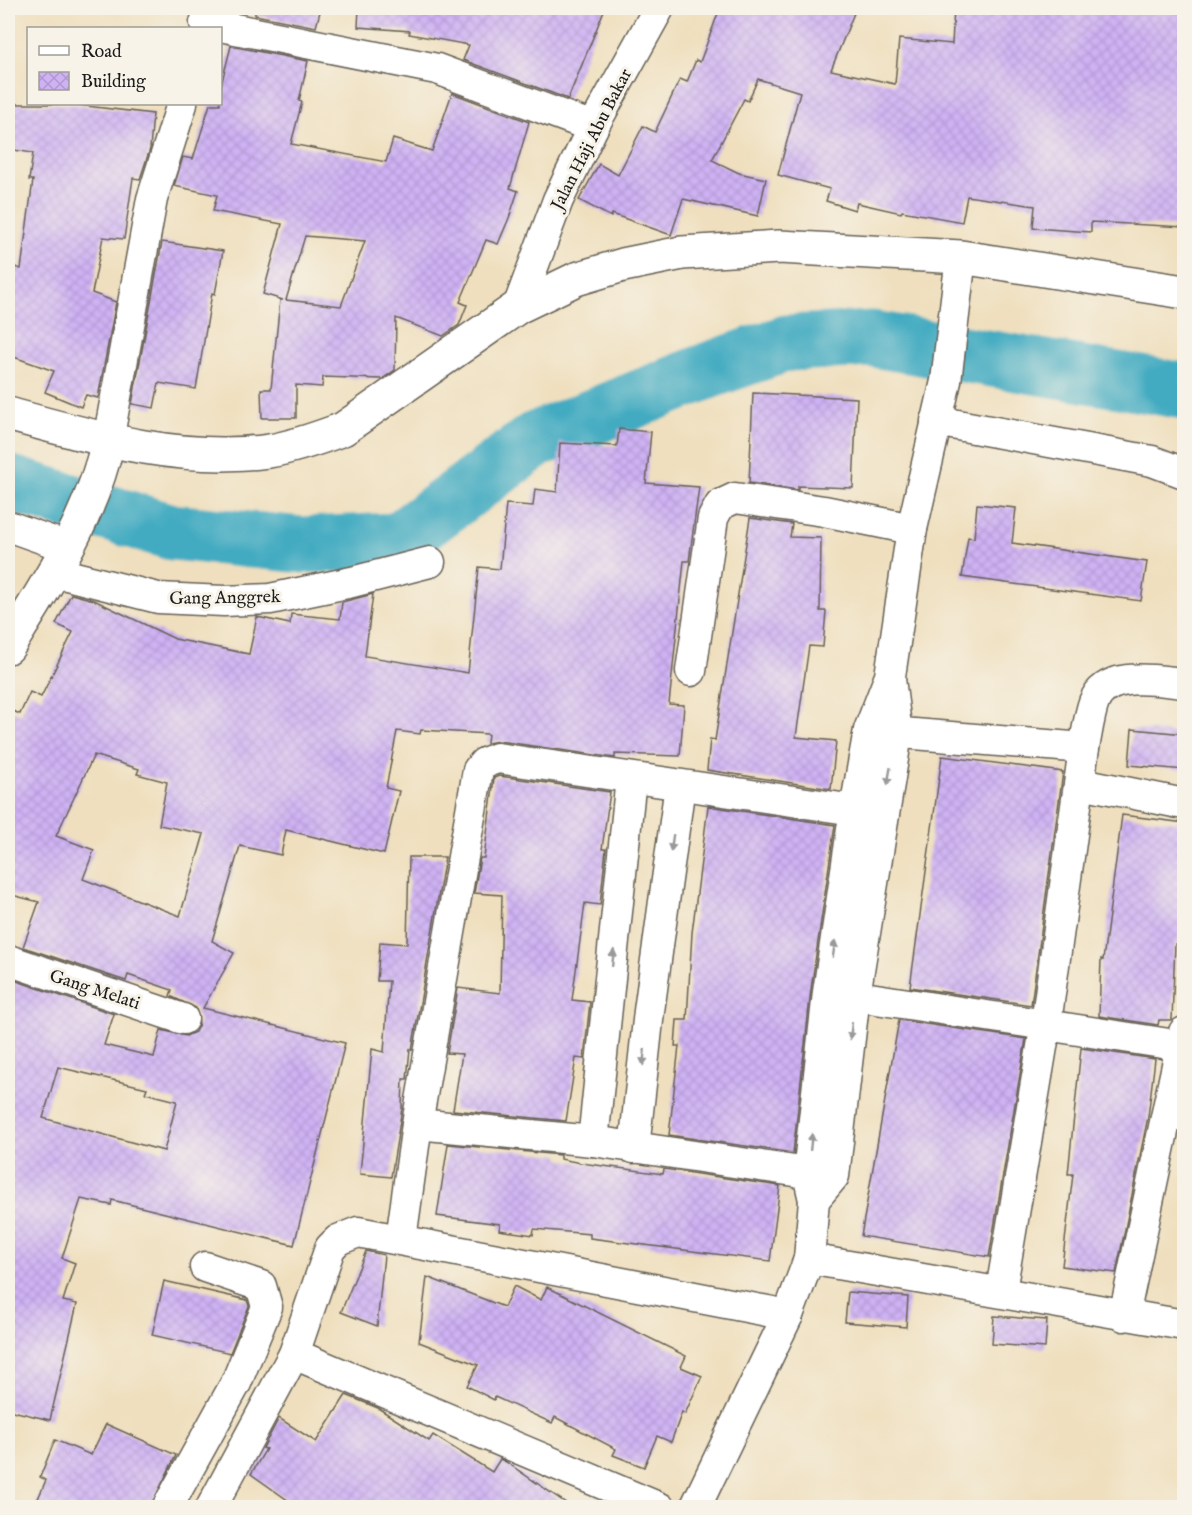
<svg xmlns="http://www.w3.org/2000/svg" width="1192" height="1515" font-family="'IM FELL English',serif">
  <defs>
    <pattern id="building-cross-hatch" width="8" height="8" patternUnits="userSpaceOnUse" patternTransform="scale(1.5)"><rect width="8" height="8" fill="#cfb2f4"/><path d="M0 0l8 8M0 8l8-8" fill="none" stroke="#b198d1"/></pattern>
  </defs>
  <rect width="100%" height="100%" fill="#f7f3e8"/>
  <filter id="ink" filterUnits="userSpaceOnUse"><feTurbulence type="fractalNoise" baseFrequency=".0167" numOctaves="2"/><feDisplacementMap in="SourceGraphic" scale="12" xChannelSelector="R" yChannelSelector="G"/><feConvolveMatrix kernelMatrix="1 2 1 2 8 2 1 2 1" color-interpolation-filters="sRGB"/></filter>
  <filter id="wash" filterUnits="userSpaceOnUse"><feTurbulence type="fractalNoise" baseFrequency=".008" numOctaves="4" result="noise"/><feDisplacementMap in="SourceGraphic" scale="24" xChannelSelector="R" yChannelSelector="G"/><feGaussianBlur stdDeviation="1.35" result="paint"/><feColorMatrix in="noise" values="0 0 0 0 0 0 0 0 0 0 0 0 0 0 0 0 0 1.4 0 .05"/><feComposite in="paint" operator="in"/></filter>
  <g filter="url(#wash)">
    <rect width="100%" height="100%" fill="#efdfbe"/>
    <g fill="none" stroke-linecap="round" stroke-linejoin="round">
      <path stroke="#42abc1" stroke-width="57" d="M 8,483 L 172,532 L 303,545 L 398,541 L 535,440 L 710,370 L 787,343 L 873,339 L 1184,391"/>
    </g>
    <g id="blocks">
      <g fill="url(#building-cross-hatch)" fill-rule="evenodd">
        <path d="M 255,8 L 321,8 L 316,27 L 255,15 Z"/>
        <path d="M 359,8 L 605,8 L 568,99 L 463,60 L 469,45 L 409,34 L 410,31 L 358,27 Z"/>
        <path d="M 720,8 L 856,8 L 831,70 L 895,84 L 899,39 L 952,44 L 954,8 L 1185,8 L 1185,227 L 1091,222 L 1091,232 L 1033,228 L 1035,206 L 967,196 L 962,222 L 902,211 L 901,213 L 857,203 L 855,210 L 826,201 L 830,189 L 778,175 L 800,92 L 758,79 L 748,101 L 744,99 L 712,160 L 739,173 L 766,179 L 758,216 L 683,199 L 671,235 L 612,214 L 611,217 L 579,200 L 599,164 L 618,175 L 643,126 L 655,132 L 680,79 L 687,82 L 696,60 L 700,62 Z"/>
        <path d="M 231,46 L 308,61 L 299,101 L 302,102 L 291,144 L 386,162 L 393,139 L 432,151 L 452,93 L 529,122 L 510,188 L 518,191 L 509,218 L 498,244 L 486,240 L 460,302 L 467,305 L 459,325 L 443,336 L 396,318 L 395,370 L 382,379 L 323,377 L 322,387 L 296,385 L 296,418 L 262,418 L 261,389 L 271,389 L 280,300 L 283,300 L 263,294 L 282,224 L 213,211 L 217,195 L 174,186 L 183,157 L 193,159 L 210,104 L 220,104 L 220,89 ZM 305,236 L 365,241 L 341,306 L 286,300 Z"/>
        <path d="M 8,104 L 70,104 L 153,114 L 150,149 L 140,179 L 133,178 L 124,239 L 103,237 L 92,293 L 116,302 L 98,398 L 86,395 L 81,407 L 45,392 L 54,371 L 8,355 L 8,288 L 15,267 L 21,269 L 33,180 L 29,180 L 33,153 L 8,149 Z"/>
        <path d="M 162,242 L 223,251 L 215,294 L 212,293 L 196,389 L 159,383 L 154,408 L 132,404 Z"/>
        <path d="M 753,393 L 857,398 L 853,488 L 798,486 L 798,490 L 749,483 Z"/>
        <path d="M 619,429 L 651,432 L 646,483 L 699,487 L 689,561 L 684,561 L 669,704 L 684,705 L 680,756 L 615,754 L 615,758 L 499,741 L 487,743 L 488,734 L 421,730 L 420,734 L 397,731 L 386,788 L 399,791 L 384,854 L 286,830 L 281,855 L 240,846 L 212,941 L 234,953 L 203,1008 L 345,1043 L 294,1245 L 112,1200 L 111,1205 L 81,1199 L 62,1258 L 75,1263 L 63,1301 L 77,1304 L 50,1420 L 8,1410 L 8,978 L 114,1014 L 104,1045 L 154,1057 L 161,1030 L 186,1036 L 195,1032 L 199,1024 L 196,1008 L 170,996 L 172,990 L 128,975 L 126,981 L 23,947 L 39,902 L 8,894 L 8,709 L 20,714 L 30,692 L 41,697 L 73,632 L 56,624 L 71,594 L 94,600 L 175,639 L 249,654 L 257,617 L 290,624 L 291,614 L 340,619 L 342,602 L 373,594 L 365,656 L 468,673 L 479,567 L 500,569 L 506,504 L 533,506 L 535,489 L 557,492 L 560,443 L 617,446 ZM 94,755 L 139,769 L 137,774 L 167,782 L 159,825 L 204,834 L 180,916 L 83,879 L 94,850 L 56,836 ZM 58,1067 L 147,1088 L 145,1093 L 177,1101 L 164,1151 L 43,1118 Z"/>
        <path d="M 977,504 L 1016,508 L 1012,543 L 1147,562 L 1141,601 L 962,577 L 968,537 L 974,538 Z"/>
        <path d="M 750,518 L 792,524 L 790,537 L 821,538 L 820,611 L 826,611 L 823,647 L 809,646 L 796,737 L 836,741 L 831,789 L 707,770 L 710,739 L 715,740 Z"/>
        <path d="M 1132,729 L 1185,734 L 1185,770 L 1129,765 Z"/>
        <path d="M 942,756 L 1063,772 L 1031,1005 L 910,987 Z"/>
        <path d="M 499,776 L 610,792 L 602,849 L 606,849 L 600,905 L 585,903 L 572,1000 L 590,1002 L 584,1059 L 576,1058 L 566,1121 L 453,1110 L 462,1054 L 447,1053 L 458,988 L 500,993 L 502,895 L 474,893 L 480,858 L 484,858 L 494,778 Z"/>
        <path d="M 708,806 L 835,825 L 811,989 L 793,1153 L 669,1135 L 679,1046 L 675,1046 L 677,1020 L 687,1020 L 692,933 Z"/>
        <path d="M 1122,815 L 1185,823 L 1185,895 L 1178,944 L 1175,944 L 1172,1020 L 1159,1020 L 1158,1025 L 1099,1016 L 1101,959 L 1103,960 Z"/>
        <path d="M 409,857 L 445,857 L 412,1050 L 410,1049 L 407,1079 L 403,1079 L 402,1108 L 391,1177 L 360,1174 L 372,1049 L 384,1052 L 389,981 L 377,981 L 380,942 L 407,944 Z"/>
        <path d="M 899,1020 L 1026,1039 L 989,1257 L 861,1236 Z"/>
        <path d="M 1081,1048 L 1155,1059 L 1148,1117 L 1116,1273 L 1062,1266 L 1073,1174 L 1068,1174 Z"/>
        <path d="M 448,1144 L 560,1155 L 560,1159 L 581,1163 L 663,1174 L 664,1169 L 780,1186 L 770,1261 L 590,1238 L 590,1234 L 534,1229 L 533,1235 L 499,1230 L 500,1224 L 437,1216 Z"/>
        <path d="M 366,1251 L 384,1255 L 377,1326 L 341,1312 Z"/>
        <path d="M 427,1277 L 504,1307 L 514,1286 L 541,1300 L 547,1287 L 686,1356 L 681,1367 L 702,1376 L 685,1414 L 682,1412 L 671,1442 L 657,1436 L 644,1467 L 613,1455 L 616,1449 L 555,1417 L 552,1423 L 495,1397 L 494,1400 L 467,1386 L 478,1365 L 419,1342 Z"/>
        <path d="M 164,1281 L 247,1300 L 249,1306 L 230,1353 L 152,1335 Z"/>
        <path d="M 848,1292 L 908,1297 L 906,1327 L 845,1322 Z"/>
        <path d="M 994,1316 L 1047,1320 L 1045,1348 L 992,1344 Z"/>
        <path d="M 346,1395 L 378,1408 L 429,1441 L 433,1435 L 492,1472 L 500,1459 L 506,1462 L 573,1508 L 299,1508 L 251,1474 L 266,1449 L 263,1448 L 279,1418 L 316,1442 Z"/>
        <path d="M 106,1424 L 176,1455 L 150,1508 L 34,1508 L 46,1480 L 40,1477 L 55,1440 L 91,1455 Z"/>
      </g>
    </g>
  </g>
  <g filter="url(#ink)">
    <use href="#blocks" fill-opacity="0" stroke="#666055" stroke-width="1.5"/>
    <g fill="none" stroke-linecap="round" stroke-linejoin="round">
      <defs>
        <g id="street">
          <path d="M 205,23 L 437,69 L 593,127"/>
          <path d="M 518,307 L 558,200 L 593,127 L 659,8"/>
          <path d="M 936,421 L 1152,461 L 1184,473"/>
          <path d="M 108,441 L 152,199 L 182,104"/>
          <path d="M 8,526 L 67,547"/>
          <path d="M 55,572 L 158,598 L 224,601 L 270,599 L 352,582 L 430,562"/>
          <path d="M 691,671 L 713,518 L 720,505 L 735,498 L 824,511 L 912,529"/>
          <path d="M 878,731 L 1084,748"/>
          <path d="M 1081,783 L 1184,804"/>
          <path d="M 8,960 L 183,1019"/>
          <path d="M 837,993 L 1182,1046"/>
          <path d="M 417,1124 L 593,1141 L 828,1176"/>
          <path d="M 593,1141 L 631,778"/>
          <path d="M 634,1148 L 649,1011 L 680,785"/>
          <path d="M 814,1200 L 834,1176 L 855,995 L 897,734 L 890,679"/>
          <path d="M 401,1239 L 417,1124 L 478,770 L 484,763 L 497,758 L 882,814"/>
          <path d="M 809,1259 L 1184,1325"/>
          <path d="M 1001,1291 L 1046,1023 L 1084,748 C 1087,733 1089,716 1094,702 C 1107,669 1158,681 1184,683"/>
          <path d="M 1124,1316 L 1184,1032"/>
          <path d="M 294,1354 L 660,1508"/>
          <path d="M 167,1508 L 236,1383 L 267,1307 L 261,1286 L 205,1267"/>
          <path d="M 211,1508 L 294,1354 L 330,1248 L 338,1240 L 358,1232 L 788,1315"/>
          <path d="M 695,1508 L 788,1315 L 809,1259 L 814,1200 L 808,1174 L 828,992 L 855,809 L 869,730 L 890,676 L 912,529 L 946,381 L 961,257"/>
        </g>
        <g id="secondary">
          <path d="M 8,414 C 92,437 180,463 269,451 C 294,447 319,438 343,429 L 518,307 L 576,279 L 623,265 L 682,253 L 779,247 L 961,257 L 1184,292"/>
          <path d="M 8,647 C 48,583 92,516 108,441"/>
        </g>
      </defs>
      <use href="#street" stroke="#666055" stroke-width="33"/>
      <use href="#secondary" stroke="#666055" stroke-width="36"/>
      <use href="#street" stroke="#fff" stroke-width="30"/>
      <use href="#secondary" stroke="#fff" stroke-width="33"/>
    </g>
    <defs><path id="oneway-solid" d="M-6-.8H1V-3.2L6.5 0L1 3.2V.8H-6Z" transform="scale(1.5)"/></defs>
    <g fill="#999">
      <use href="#oneway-solid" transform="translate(889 776) rotate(100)"/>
      <use href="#oneway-solid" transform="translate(672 843) rotate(98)"/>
      <use href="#oneway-solid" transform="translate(834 949) rotate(-82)"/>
      <use href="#oneway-solid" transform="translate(613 958) rotate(-84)"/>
      <use href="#oneway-solid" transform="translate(851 1031) rotate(96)"/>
      <use href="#oneway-solid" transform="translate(644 1057) rotate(96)"/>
      <use href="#oneway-solid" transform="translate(811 1142) rotate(-84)"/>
    </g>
  </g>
  <g text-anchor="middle" stroke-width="6" stroke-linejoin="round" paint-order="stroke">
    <g font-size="18" fill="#1c1c1c" stroke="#f7f3e8">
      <text transform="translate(591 139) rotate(-63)" y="6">Jalan Haji Abu Bakar</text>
      <text transform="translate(225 597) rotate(-1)" y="6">Gang Anggrek</text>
      <text transform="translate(95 989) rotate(18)" y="6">Gang Melati</text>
    </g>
  </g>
  <rect width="1192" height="1515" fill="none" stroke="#f7f3e8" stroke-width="30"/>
  <rect x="27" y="27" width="195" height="78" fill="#f7f3e8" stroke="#9f9d96" stroke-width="1.5"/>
  <rect x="39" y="46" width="30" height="9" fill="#ffffff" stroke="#9f9d96" stroke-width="1.5"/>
  <text x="81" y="57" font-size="18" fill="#1c1c1c">Road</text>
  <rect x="39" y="72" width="30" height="18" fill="url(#building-cross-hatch)" stroke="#9f9d96" stroke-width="1.5"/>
  <text x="81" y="87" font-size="18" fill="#1c1c1c">Building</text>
</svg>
